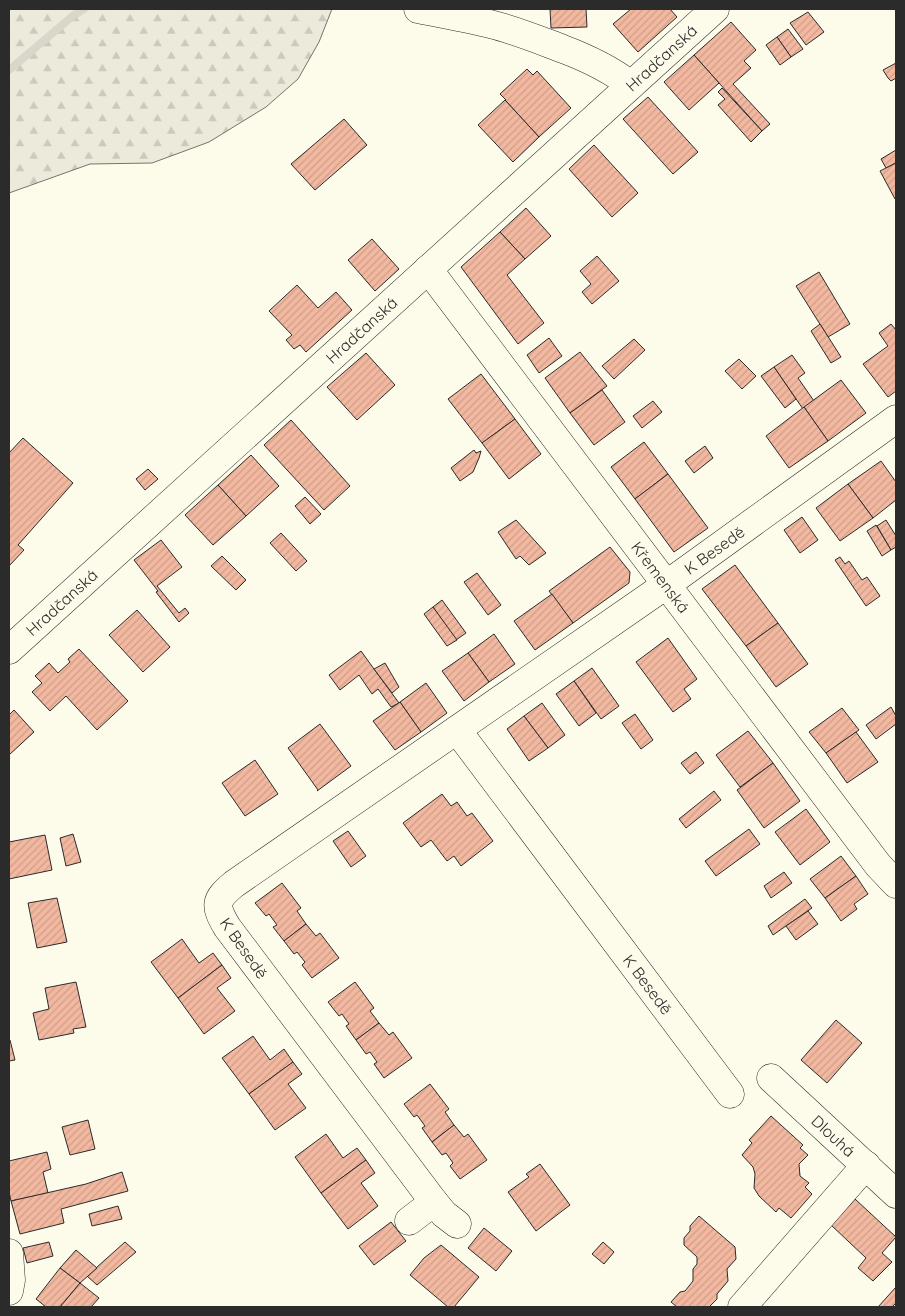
<svg xmlns="http://www.w3.org/2000/svg" width="905" height="1316" font-family="Quicksand,sans-serif">
  <defs>
    <pattern id="forest-firs" width="22" height="20" patternUnits="userSpaceOnUse" patternTransform="scale(1.25)"><rect width="22" height="20" fill="#ecebdb"/><path d="M5 1l3.5 6h-7zM16 11l3.5 6h-7z" fill="#cbcabc"/></pattern>
    <pattern id="building-hatch" width="6" height="6" patternUnits="userSpaceOnUse" patternTransform="scale(1.25)"><rect width="6" height="6" fill="#f2b8a0"/><path d="M-1 1l2-2M0 6l6-6M5 7l2-2" fill="none" stroke="#d09e8a"/></pattern>
  </defs>
  <rect width="100%" height="100%" fill="#fdfbea"/>
  <path fill="url(#forest-firs)" stroke="#74746e" d="M 9,9 L 332,9 L 319,42 L 298,79 L 266,107 L 209,142 L 152,163 L 90,164 L 9,193 Z"/>
  <g fill="none" stroke-linecap="round" stroke-linejoin="round">
    <path stroke="#d8d7c9" stroke-width="8" d="M 9,70 L 74,15 L 84,9"/>
  </g>
  <g fill="url(#building-hatch)" stroke="#2b2b2b">
    <path d="M 550,9 L 586,9 L 587,27 L 551,28 Z"/>
    <path d="M 631,9 L 670,9 L 677,17 L 638,52 L 613,24 Z"/>
    <path d="M 808,12 L 824,32 L 806,45 L 790,23 Z"/>
    <path d="M 731,22 L 756,50 L 744,61 L 751,68 L 733,84 L 770,124 L 762,131 L 694,55 Z"/>
    <path d="M 788,29 L 803,49 L 791,57 L 777,37 Z"/>
    <path d="M 777,37 L 791,57 L 780,65 L 766,45 Z"/>
    <path d="M 694,55 L 719,83 L 689,110 L 664,82 Z"/>
    <path d="M 896,63 L 896,78 L 891,81 L 888,78 L 883,70 Z"/>
    <path d="M 527,69 L 533,75 L 537,71 L 571,108 L 539,137 L 505,100 L 506,100 L 500,94 Z"/>
    <path d="M 722,88 L 762,131 L 751,142 L 718,105 L 725,99 L 718,92 Z"/>
    <path d="M 648,97 L 698,152 L 673,174 L 623,119 Z"/>
    <path d="M 505,100 L 539,137 L 513,162 L 478,125 Z"/>
    <path d="M 344,119 L 367,145 L 315,190 L 291,164 Z"/>
    <path d="M 594,145 L 638,193 L 612,217 L 569,169 Z"/>
    <path d="M 896,150 L 896,163 L 886,168 L 881,159 Z"/>
    <path d="M 896,163 L 896,199 L 895,199 L 880,171 Z"/>
    <path d="M 526,208 L 551,236 L 525,259 L 500,232 Z"/>
    <path d="M 500,232 L 525,259 L 507,275 L 544,323 L 518,344 L 461,267 Z"/>
    <path d="M 372,239 L 399,269 L 375,291 L 348,260 Z"/>
    <path d="M 597,256 L 619,281 L 592,304 L 582,292 L 591,284 L 580,271 Z"/>
    <path d="M 819,272 L 850,324 L 828,337 L 796,286 Z"/>
    <path d="M 297,285 L 318,308 L 336,292 L 352,310 L 306,352 L 300,345 L 294,349 L 286,340 L 292,335 L 269,311 Z"/>
    <path d="M 820,324 L 841,357 L 831,363 L 811,331 Z"/>
    <path d="M 891,324 L 896,330 L 896,391 L 888,397 L 863,364 L 888,346 L 879,333 Z"/>
    <path d="M 549,338 L 562,356 L 539,373 L 527,355 Z"/>
    <path d="M 634,339 L 645,350 L 614,379 L 602,366 Z"/>
    <path d="M 580,352 L 607,386 L 570,413 L 545,378 Z"/>
    <path d="M 366,353 L 395,385 L 357,420 L 327,387 Z"/>
    <path d="M 792,355 L 805,373 L 798,378 L 814,401 L 803,409 L 774,367 Z"/>
    <path d="M 739,359 L 756,376 L 742,389 L 725,371 Z"/>
    <path d="M 774,367 L 796,399 L 785,408 L 761,376 Z"/>
    <path d="M 481,374 L 515,419 L 482,443 L 448,399 Z"/>
    <path d="M 841,380 L 866,413 L 828,441 L 804,407 Z"/>
    <path d="M 602,390 L 625,422 L 594,445 L 570,413 Z"/>
    <path d="M 653,401 L 662,412 L 642,428 L 633,416 Z"/>
    <path d="M 804,407 L 828,441 L 789,468 L 766,436 Z"/>
    <path d="M 515,419 L 541,454 L 509,479 L 482,443 Z"/>
    <path d="M 291,420 L 350,486 L 324,510 L 264,445 Z"/>
    <path d="M 23,438 L 73,483 L 18,545 L 24,550 L 9,566 L 9,453 Z"/>
    <path d="M 644,442 L 668,474 L 635,499 L 611,467 Z"/>
    <path d="M 705,446 L 713,458 L 694,473 L 685,461 Z"/>
    <path d="M 474,450 L 476,453 L 481,451 L 479,458 L 473,472 L 460,481 L 451,468 Z"/>
    <path d="M 251,455 L 279,486 L 246,516 L 218,485 Z"/>
    <path d="M 881,461 L 896,482 L 896,500 L 873,518 L 848,484 Z"/>
    <path d="M 148,469 L 158,479 L 145,490 L 136,479 Z"/>
    <path d="M 668,474 L 708,528 L 674,552 L 635,499 Z"/>
    <path d="M 848,484 L 873,518 L 840,541 L 816,508 Z"/>
    <path d="M 218,485 L 246,516 L 213,545 L 185,515 Z"/>
    <path d="M 305,497 L 321,514 L 310,524 L 295,506 Z"/>
    <path d="M 802,517 L 818,540 L 800,553 L 784,530 Z"/>
    <path d="M 516,520 L 546,553 L 529,565 L 520,556 L 516,559 L 498,532 Z"/>
    <path d="M 886,520 L 896,536 L 896,547 L 891,550 L 877,526 Z"/>
    <path d="M 876,525 L 891,550 L 882,556 L 867,531 Z"/>
    <path d="M 281,533 L 307,561 L 296,571 L 270,543 Z"/>
    <path d="M 161,540 L 182,567 L 157,586 L 179,613 L 185,608 L 189,613 L 179,622 L 156,592 L 158,591 L 134,560 Z"/>
    <path d="M 610,547 L 630,572 L 629,583 L 573,623 L 549,591 Z"/>
    <path d="M 222,556 L 246,580 L 236,590 L 211,566 Z"/>
    <path d="M 840,557 L 845,564 L 849,561 L 862,580 L 867,577 L 880,596 L 866,606 L 835,560 Z"/>
    <path d="M 735,565 L 778,623 L 746,646 L 702,589 Z"/>
    <path d="M 477,573 L 501,605 L 488,615 L 464,582 Z"/>
    <path d="M 552,594 L 573,623 L 535,650 L 514,621 Z"/>
    <path d="M 442,600 L 466,633 L 456,640 L 433,607 Z"/>
    <path d="M 433,607 L 457,640 L 447,646 L 424,614 Z"/>
    <path d="M 137,610 L 170,647 L 143,672 L 109,635 Z"/>
    <path d="M 778,623 L 808,664 L 776,687 L 746,646 Z"/>
    <path d="M 494,634 L 515,664 L 489,682 L 468,653 Z"/>
    <path d="M 668,638 L 697,679 L 684,689 L 691,699 L 673,712 L 636,662 Z"/>
    <path d="M 79,649 L 128,701 L 97,730 L 66,696 L 50,711 L 32,692 L 42,683 L 35,676 L 49,663 L 58,673 L 70,662 L 68,659 Z"/>
    <path d="M 361,651 L 374,669 L 399,703 L 391,707 L 378,689 L 372,694 L 359,675 L 340,690 L 329,675 Z"/>
    <path d="M 468,653 L 489,682 L 464,701 L 442,671 Z"/>
    <path d="M 385,663 L 399,687 L 392,693 L 374,669 Z"/>
    <path d="M 592,668 L 619,706 L 601,719 L 574,681 Z"/>
    <path d="M 574,681 L 596,713 L 579,726 L 556,694 Z"/>
    <path d="M 426,683 L 447,713 L 421,732 L 400,702 Z"/>
    <path d="M 400,702 L 421,732 L 395,750 L 373,721 Z"/>
    <path d="M 542,703 L 565,735 L 548,748 L 524,716 Z"/>
    <path d="M 891,707 L 896,716 L 896,724 L 876,739 L 866,725 Z"/>
    <path d="M 842,708 L 859,730 L 826,753 L 809,732 Z"/>
    <path d="M 14,710 L 34,732 L 9,755 L 9,715 Z"/>
    <path d="M 635,714 L 653,740 L 641,749 L 622,723 Z"/>
    <path d="M 524,716 L 548,748 L 529,761 L 507,729 Z"/>
    <path d="M 320,724 L 351,766 L 317,791 L 318,790 L 288,748 Z"/>
    <path d="M 748,731 L 773,763 L 740,787 L 716,755 Z"/>
    <path d="M 856,732 L 878,762 L 847,783 L 826,753 Z"/>
    <path d="M 696,752 L 704,763 L 690,774 L 681,763 Z"/>
    <path d="M 255,760 L 278,794 L 245,816 L 222,783 Z"/>
    <path d="M 773,763 L 800,801 L 764,828 L 737,790 Z"/>
    <path d="M 714,791 L 721,800 L 686,828 L 679,819 Z"/>
    <path d="M 442,794 L 451,806 L 457,802 L 467,816 L 472,813 L 493,841 L 461,866 L 454,856 L 447,861 L 431,840 L 421,847 L 403,823 Z"/>
    <path d="M 806,809 L 830,842 L 800,865 L 775,832 Z"/>
    <path d="M 749,829 L 760,844 L 716,876 L 705,861 Z"/>
    <path d="M 348,831 L 366,856 L 351,867 L 333,841 Z"/>
    <path d="M 73,834 L 81,862 L 66,866 L 60,838 Z"/>
    <path d="M 45,835 L 52,870 L 9,879 L 9,842 Z"/>
    <path d="M 841,856 L 856,876 L 825,898 L 810,879 Z"/>
    <path d="M 784,872 L 792,883 L 771,898 L 764,886 Z"/>
    <path d="M 856,876 L 868,894 L 854,904 L 857,909 L 841,921 L 825,898 Z"/>
    <path d="M 282,883 L 301,908 L 297,911 L 306,924 L 284,941 L 273,927 L 277,925 L 269,914 L 266,916 L 255,903 Z"/>
    <path d="M 57,898 L 67,942 L 37,948 L 28,903 Z"/>
    <path d="M 805,899 L 812,908 L 773,935 L 768,926 Z"/>
    <path d="M 808,911 L 818,924 L 796,940 L 786,926 Z"/>
    <path d="M 306,924 L 316,936 L 320,933 L 339,958 L 312,978 L 302,965 L 305,962 L 297,952 L 294,954 L 284,941 Z"/>
    <path d="M 182,939 L 199,963 L 213,953 L 222,965 L 178,998 L 151,962 Z"/>
    <path d="M 222,965 L 231,978 L 217,988 L 235,1011 L 204,1034 L 178,998 Z"/>
    <path d="M 76,982 L 86,1027 L 73,1029 L 74,1033 L 39,1040 L 33,1013 L 49,1009 L 45,988 Z"/>
    <path d="M 355,982 L 374,1008 L 370,1011 L 379,1023 L 356,1040 L 346,1026 L 349,1024 L 342,1014 L 339,1016 L 328,1002 Z"/>
    <path d="M 836,1020 L 862,1043 L 827,1083 L 801,1060 Z"/>
    <path d="M 379,1023 L 389,1035 L 393,1032 L 412,1058 L 384,1078 L 374,1064 L 377,1062 L 370,1052 L 366,1054 L 356,1040 Z"/>
    <path d="M 253,1036 L 270,1060 L 284,1049 L 293,1062 L 249,1094 L 222,1058 Z"/>
    <path d="M 9,1040 L 10,1040 L 15,1060 L 9,1061 Z"/>
    <path d="M 293,1062 L 302,1074 L 288,1084 L 306,1108 L 275,1130 L 249,1094 Z"/>
    <path d="M 430,1084 L 449,1109 L 445,1112 L 454,1125 L 432,1142 L 422,1128 L 425,1126 L 417,1115 L 414,1117 L 404,1104 Z"/>
    <path d="M 771,1116 L 803,1145 L 800,1148 L 808,1155 L 799,1164 L 800,1176 L 809,1183 L 805,1187 L 812,1194 L 791,1218 L 779,1208 L 776,1212 L 759,1196 L 754,1188 L 755,1174 L 753,1167 L 742,1155 L 752,1143 L 749,1140 Z"/>
    <path d="M 88,1120 L 95,1149 L 70,1155 L 62,1127 Z"/>
    <path d="M 454,1125 L 464,1137 L 468,1134 L 487,1160 L 460,1179 L 450,1166 L 453,1163 L 446,1153 L 442,1155 L 432,1142 Z"/>
    <path d="M 326,1134 L 343,1158 L 357,1148 L 366,1160 L 321,1193 L 295,1157 Z"/>
    <path d="M 47,1152 L 51,1169 L 43,1172 L 48,1193 L 11,1201 L 9,1192 L 9,1161 Z"/>
    <path d="M 366,1160 L 375,1173 L 361,1183 L 378,1206 L 348,1229 L 321,1193 Z"/>
    <path d="M 540,1164 L 570,1205 L 536,1231 L 508,1192 L 529,1177 L 526,1174 Z"/>
    <path d="M 122,1172 L 128,1191 L 61,1209 L 64,1223 L 20,1234 L 11,1201 L 86,1184 Z"/>
    <path d="M 855,1199 L 896,1237 L 882,1253 L 892,1262 L 873,1281 L 858,1268 L 866,1258 L 831,1225 Z"/>
    <path d="M 118,1206 L 122,1219 L 92,1226 L 89,1214 Z"/>
    <path d="M 699,1216 L 735,1247 L 736,1259 L 727,1269 L 728,1281 L 717,1294 L 717,1299 L 709,1307 L 677,1307 L 671,1302 L 680,1292 L 685,1291 L 693,1281 L 693,1269 L 697,1264 L 697,1257 L 684,1245 L 684,1238 L 690,1231 L 690,1226 Z"/>
    <path d="M 391,1222 L 406,1241 L 374,1265 L 359,1246 Z"/>
    <path d="M 484,1228 L 512,1251 L 496,1271 L 468,1248 Z"/>
    <path d="M 49,1242 L 53,1256 L 27,1263 L 23,1248 Z"/>
    <path d="M 125,1242 L 136,1252 L 97,1285 L 87,1276 Z"/>
    <path d="M 603,1242 L 614,1252 L 604,1264 L 592,1254 Z"/>
    <path d="M 441,1245 L 479,1277 L 454,1307 L 448,1307 L 410,1275 L 424,1258 Z"/>
    <path d="M 76,1250 L 97,1268 L 80,1283 L 60,1268 Z"/>
    <path d="M 60,1268 L 80,1283 L 60,1307 L 46,1307 L 36,1299 Z"/>
    <path d="M 80,1283 L 99,1298 L 91,1307 L 60,1307 Z"/>
    <path d="M 896,1287 L 896,1303 L 892,1307 L 878,1307 Z"/>
  </g>
  <g fill="none" stroke-linecap="round" stroke-linejoin="round">
    <defs>
      <g id="minor">
        <path d="M 418,9 C 442,14 466,18 490,24 C 515,30 539,40 563,49 C 587,58 610,69 631,85"/>
        <path id="s1" d="M 428,269 L 878,865 L 896,884"/>
        <path id="s2" d="M 9,650 L 715,9"/>
        <path id="s3" d="M 457,730 L 730,1094"/>
        <path id="s4" d="M 771,1078 L 896,1194"/>
        <path d="M 409,1221 L 434,1202"/>
        <path id="s5" d="M 457,1224 L 444,1214 L 434,1202 L 227,927 C 214,905 215,900 234,884 L 666,585 L 896,419"/>
        <path d="M 9,1253 L 11,1280 L 9,1291"/>
        <path d="M 742,1307 L 866,1165"/>
      </g>
    </defs>
    <use href="#minor" stroke="#2b2b2b" stroke-width="29"/>
    <use href="#minor" stroke="#fdfbea" stroke-width="28"/>
  </g>
  <g text-anchor="middle" stroke-width="4" stroke-linejoin="round" paint-order="stroke">
    <g font-size="16" fill="#2b2b2b" stroke="#fdfbea">
      <text dy="6" stroke="none"><textPath href="#s2" startOffset="881">Hradčanská</textPath></text>
      <text dy="6" stroke="none"><textPath href="#s2" startOffset="476">Hradčanská</textPath></text>
      <text dy="6" stroke="none"><textPath href="#s5" startOffset="1012">K Besedě</textPath></text>
      <text dy="6" stroke="none"><textPath href="#s1" startOffset="386">Křemenská</textPath></text>
      <text dy="6" stroke="none"><textPath href="#s2" startOffset="71">Hradčanská</textPath></text>
      <text transform="translate(244 948) rotate(55)" y="6">K Besedě</text>
      <text dy="6" stroke="none"><textPath href="#s3" startOffset="318">K Besedě</textPath></text>
      <text dy="6" stroke="none"><textPath href="#s4" startOffset="85">Dlouhá</textPath></text>
    </g>
  </g>
  <rect width="905" height="1316" fill="none" stroke="#2b2b2b" stroke-width="20"/>
</svg>
